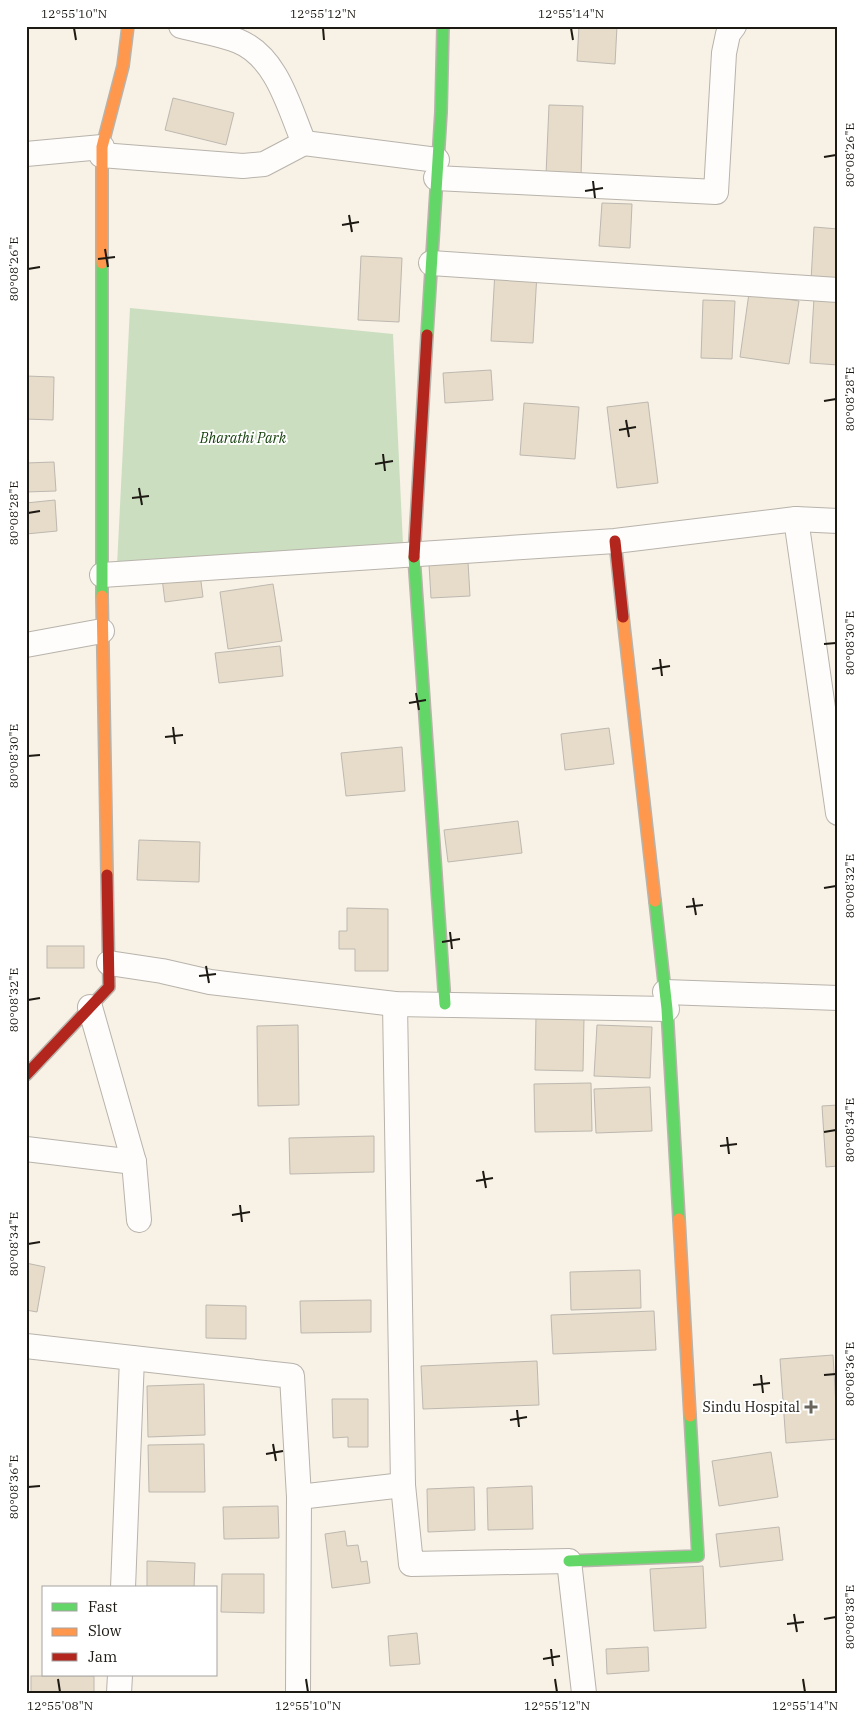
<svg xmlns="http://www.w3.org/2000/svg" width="864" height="1719" font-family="'IBM Plex Serif',serif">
  <rect width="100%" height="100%" fill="#f7f1e6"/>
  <path fill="#cbdec0" d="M 130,308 L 393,334 L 403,545 L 117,566 Z"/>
  <g fill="#e6dcc9" stroke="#bdb8b0">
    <path d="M 579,26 L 617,26 L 615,64 L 577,61 Z"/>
    <path d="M 173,98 L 234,113 L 226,145 L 165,130 Z"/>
    <path d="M 549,105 L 583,106 L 581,177 L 546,175 Z"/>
    <path d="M 602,203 L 632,204 L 630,248 L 599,246 Z"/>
    <path d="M 814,227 L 838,229 L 838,282 L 811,281 Z"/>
    <path d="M 361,256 L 402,258 L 399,322 L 358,320 Z"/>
    <path d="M 495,271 L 537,273 L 533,343 L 491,341 Z"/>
    <path d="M 749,293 L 799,301 L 789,364 L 740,357 Z"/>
    <path d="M 814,298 L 838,300 L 838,365 L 810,363 Z"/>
    <path d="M 703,300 L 735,301 L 732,359 L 701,358 Z"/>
    <path d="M 491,370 L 493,400 L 445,403 L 443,373 Z"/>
    <path d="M 26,376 L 54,377 L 53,420 L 26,419 Z"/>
    <path d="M 648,402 L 658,483 L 617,488 L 607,407 Z"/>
    <path d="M 524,403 L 579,407 L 575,459 L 520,455 Z"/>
    <path d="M 54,462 L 56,491 L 26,492 L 26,463 Z"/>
    <path d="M 55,500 L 57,531 L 26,534 L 26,503 Z"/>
    <path d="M 468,562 L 470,596 L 431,598 L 429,564 Z"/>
    <path d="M 200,574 L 203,597 L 165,602 L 162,578 Z"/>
    <path d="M 273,584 L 282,641 L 228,649 L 220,592 Z"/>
    <path d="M 280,646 L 283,676 L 219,683 L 215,653 Z"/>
    <path d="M 609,728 L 614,764 L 565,770 L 561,734 Z"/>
    <path d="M 402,747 L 405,791 L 346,796 L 341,753 Z"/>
    <path d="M 518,821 L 522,853 L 448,862 L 444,830 Z"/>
    <path d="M 139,840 L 200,842 L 199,882 L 137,880 Z"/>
    <path d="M 347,908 L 388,909 L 388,971 L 355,971 L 355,949 L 339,949 L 339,931 L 347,931 Z"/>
    <rect x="47" y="946" width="37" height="22"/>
    <path d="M 536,1017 L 584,1018 L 583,1071 L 535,1070 Z"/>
    <path d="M 298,1025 L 299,1105 L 258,1106 L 257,1026 Z"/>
    <path d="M 597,1025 L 652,1027 L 650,1078 L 594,1076 Z"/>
    <path d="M 591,1083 L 592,1131 L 535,1132 L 534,1084 Z"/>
    <path d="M 650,1087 L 652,1131 L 596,1133 L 594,1089 Z"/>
    <path d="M 838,1105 L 838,1166 L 826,1167 L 822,1106 Z"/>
    <path d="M 374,1136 L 374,1172 L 290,1174 L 289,1138 Z"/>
    <path d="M 26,1263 L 45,1267 L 37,1312 L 26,1310 Z"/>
    <path d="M 640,1270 L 641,1308 L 571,1310 L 570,1272 Z"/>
    <path d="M 371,1300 L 371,1332 L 301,1333 L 300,1301 Z"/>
    <path d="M 206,1305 L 246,1306 L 246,1339 L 206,1338 Z"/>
    <path d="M 654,1311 L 656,1350 L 553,1354 L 551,1315 Z"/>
    <path d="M 833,1355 L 838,1439 L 786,1443 L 780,1359 Z"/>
    <path d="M 537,1361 L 539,1405 L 423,1409 L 421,1366 Z"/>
    <path d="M 204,1384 L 205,1435 L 148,1437 L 147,1386 Z"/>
    <path d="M 332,1399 L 368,1399 L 368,1447 L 348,1447 L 348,1437 L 333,1438 Z"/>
    <path d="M 204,1444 L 205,1492 L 149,1492 L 148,1445 Z"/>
    <path d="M 771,1452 L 778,1497 L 719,1506 L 712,1461 Z"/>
    <path d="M 532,1486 L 533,1529 L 488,1530 L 487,1488 Z"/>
    <path d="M 474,1487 L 475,1530 L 428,1532 L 427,1489 Z"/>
    <path d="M 278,1506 L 279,1538 L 224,1539 L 223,1507 Z"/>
    <path d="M 779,1527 L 783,1560 L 720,1567 L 716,1534 Z"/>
    <path d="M 345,1531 L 347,1546 L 358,1545 L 361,1562 L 367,1561 L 370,1583 L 332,1588 L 325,1534 Z"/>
    <path d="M 147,1561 L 195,1563 L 194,1588 L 147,1588 Z"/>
    <path d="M 703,1566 L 706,1628 L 654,1631 L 650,1569 Z"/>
    <path d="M 222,1574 L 264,1574 L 264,1613 L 221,1612 Z"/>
    <path d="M 417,1633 L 420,1664 L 390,1666 L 388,1636 Z"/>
    <path d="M 648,1647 L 649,1671 L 607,1674 L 606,1649 Z"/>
    <rect x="31" y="1676" width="63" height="17"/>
  </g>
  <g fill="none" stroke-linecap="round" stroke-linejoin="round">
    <defs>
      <g id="street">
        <path d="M 181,26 C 200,31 221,34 238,41 C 277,57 289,107 304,143"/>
        <path d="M 304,143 L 437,160"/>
        <path d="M 26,154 L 102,147"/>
        <path d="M 101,155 L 243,166 L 264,164 L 304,143"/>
        <path d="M 436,178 L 716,192 L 724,53 L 728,34 L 734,26"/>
        <path d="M 431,263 L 838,290"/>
        <path d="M 796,519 L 838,813"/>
        <path d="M 102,575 L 615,541 L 796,519 L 838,521"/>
        <path d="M 26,645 L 102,631"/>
        <path d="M 109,963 L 162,971 L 210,982 L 395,1004 L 667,1009"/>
        <path d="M 665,992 L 838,998"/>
        <path d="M 395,1004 L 403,1485 L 411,1564 L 569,1561 L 584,1693"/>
        <path d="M 90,1007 L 134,1162 L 139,1220"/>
        <path d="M 26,1149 L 134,1162"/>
        <path d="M 26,1346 L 292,1376 L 299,1497 L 298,1693"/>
        <path d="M 299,1497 L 403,1485"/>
        <path d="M 123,1588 L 132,1358"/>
        <path d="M 119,1693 L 120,1675"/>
      </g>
      <g id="fast">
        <path d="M 102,263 L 102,596"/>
        <path d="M 427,335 L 441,112 L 443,26"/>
        <path d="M 414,557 L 445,1004"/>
        <path d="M 655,901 L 667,1009 L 679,1219"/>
        <path d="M 569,1561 L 698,1556 L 690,1416"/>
      </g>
      <g id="slow">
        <path d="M 102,263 L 102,147 L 123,66 L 128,26"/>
        <path d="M 102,596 L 107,875"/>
        <path d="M 623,617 L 655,901"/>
        <path d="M 679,1219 L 690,1416"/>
      </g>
      <g id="jam">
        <path d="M 615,541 L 623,617"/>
        <path d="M 414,557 L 427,335"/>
        <path d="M 26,1075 L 109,987 L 107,875"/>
      </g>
    </defs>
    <use href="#street" stroke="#b8b3ab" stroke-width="26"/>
    <use href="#fast" stroke="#b8b3ab" stroke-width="14"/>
    <use href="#slow" stroke="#b8b3ab" stroke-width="14"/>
    <use href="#jam" stroke="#b8b3ab" stroke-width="14"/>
    <use href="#street" stroke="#fefdfb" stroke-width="24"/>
    <use href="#fast" stroke="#63d668" stroke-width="11"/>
    <use href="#slow" stroke="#ff974d" stroke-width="11"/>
    <use href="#jam" stroke="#b3261e" stroke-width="11"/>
  </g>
  <path fill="none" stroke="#1d1913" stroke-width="2" d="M 74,28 L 76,40M 323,28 L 324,40M 571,28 L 573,40M 824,157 L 836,155M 593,181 L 595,198M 585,191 L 603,188M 349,215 L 352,232M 342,225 L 359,222M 105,249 L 108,267M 98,259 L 115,257M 28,269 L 40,267M 824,401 L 836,399M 626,420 L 629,437M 619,430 L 636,427M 383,454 L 385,471M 375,464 L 393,461M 139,488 L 142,505M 132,498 L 149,496M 28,513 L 40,511M 824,644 L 836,643M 660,659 L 662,676M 652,669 L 670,666M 416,693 L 419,710M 409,703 L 426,700M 173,727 L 175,744M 165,737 L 183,735M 28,756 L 40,755M 824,888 L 836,886M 693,898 L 696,915M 686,907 L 703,905M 450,932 L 452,949M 442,942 L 460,939M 206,966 L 209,983M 199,976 L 216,974M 28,1000 L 40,998M 824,1132 L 836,1130M 727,1137 L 729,1154M 720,1146 L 737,1144M 483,1171 L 486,1188M 476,1181 L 493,1178M 240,1205 L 242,1222M 232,1215 L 250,1212M 28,1244 L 40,1242M 761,1375 L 763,1393M 824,1375 L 836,1374M 753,1385 L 770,1383M 517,1410 L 519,1427M 510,1420 L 527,1417M 273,1444 L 276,1461M 266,1454 L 283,1451M 28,1487 L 40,1486M 794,1614 L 797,1632M 824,1619 L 836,1617M 787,1624 L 804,1622M 551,1649 L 553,1666M 543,1659 L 560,1656M 58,1679 L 60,1692M 306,1679 L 308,1692M 555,1679 L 557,1692M 803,1679 L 805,1692"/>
  <path fill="#69655d" stroke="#fff" stroke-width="2" d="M808.5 1399.5h5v5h5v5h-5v5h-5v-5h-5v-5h5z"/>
  <g text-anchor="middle" stroke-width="4" stroke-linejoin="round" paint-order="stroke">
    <g font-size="14" font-style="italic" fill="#16420d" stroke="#fff">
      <text x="243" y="443">Bharathi Park</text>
    </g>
    <g font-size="14" fill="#1d1913" stroke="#fff" text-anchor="end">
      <text x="800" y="1412">Sindu Hospital</text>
    </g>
  </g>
  <rect width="864" height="1719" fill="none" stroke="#ffffff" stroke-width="55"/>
  <rect x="42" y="1586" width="175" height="90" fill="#ffffff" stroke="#a5a3a1"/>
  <rect x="52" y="1603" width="25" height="8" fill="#63d668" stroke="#a5a3a1"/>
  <text x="88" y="1612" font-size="15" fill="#1d1913">Fast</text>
  <rect x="52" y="1628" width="25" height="8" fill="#ff974d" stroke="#a5a3a1"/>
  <text x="88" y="1636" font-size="15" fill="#1d1913">Slow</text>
  <rect x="52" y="1653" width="25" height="8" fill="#b3261e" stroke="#a5a3a1"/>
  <text x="88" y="1662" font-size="15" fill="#1d1913">Jam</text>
  <rect x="28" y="28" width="808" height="1664" fill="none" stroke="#1d1913" stroke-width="2"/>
  <g font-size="12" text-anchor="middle" fill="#1d1913">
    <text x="74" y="18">12°55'10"N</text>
    <text x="323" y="18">12°55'12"N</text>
    <text x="571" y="18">12°55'14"N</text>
    <text transform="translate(850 155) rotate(-90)" y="4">80°08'26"E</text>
    <text transform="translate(14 269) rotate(-90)" y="4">80°08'26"E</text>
    <text transform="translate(850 399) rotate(-90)" y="4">80°08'28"E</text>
    <text transform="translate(14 513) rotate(-90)" y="4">80°08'28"E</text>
    <text transform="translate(850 643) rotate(-90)" y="4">80°08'30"E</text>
    <text transform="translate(14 756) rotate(-90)" y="4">80°08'30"E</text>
    <text transform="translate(850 886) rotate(-90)" y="4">80°08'32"E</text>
    <text transform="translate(14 1000) rotate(-90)" y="4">80°08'32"E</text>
    <text transform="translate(850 1130) rotate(-90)" y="4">80°08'34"E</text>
    <text transform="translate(14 1244) rotate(-90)" y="4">80°08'34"E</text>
    <text transform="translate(850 1374) rotate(-90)" y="4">80°08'36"E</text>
    <text transform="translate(14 1487) rotate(-90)" y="4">80°08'36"E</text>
    <text transform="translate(850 1617) rotate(-90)" y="4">80°08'38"E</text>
    <text x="60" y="1710">12°55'08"N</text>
    <text x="308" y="1710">12°55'10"N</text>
    <text x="557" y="1710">12°55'12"N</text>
    <text x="805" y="1710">12°55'14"N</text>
  </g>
</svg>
